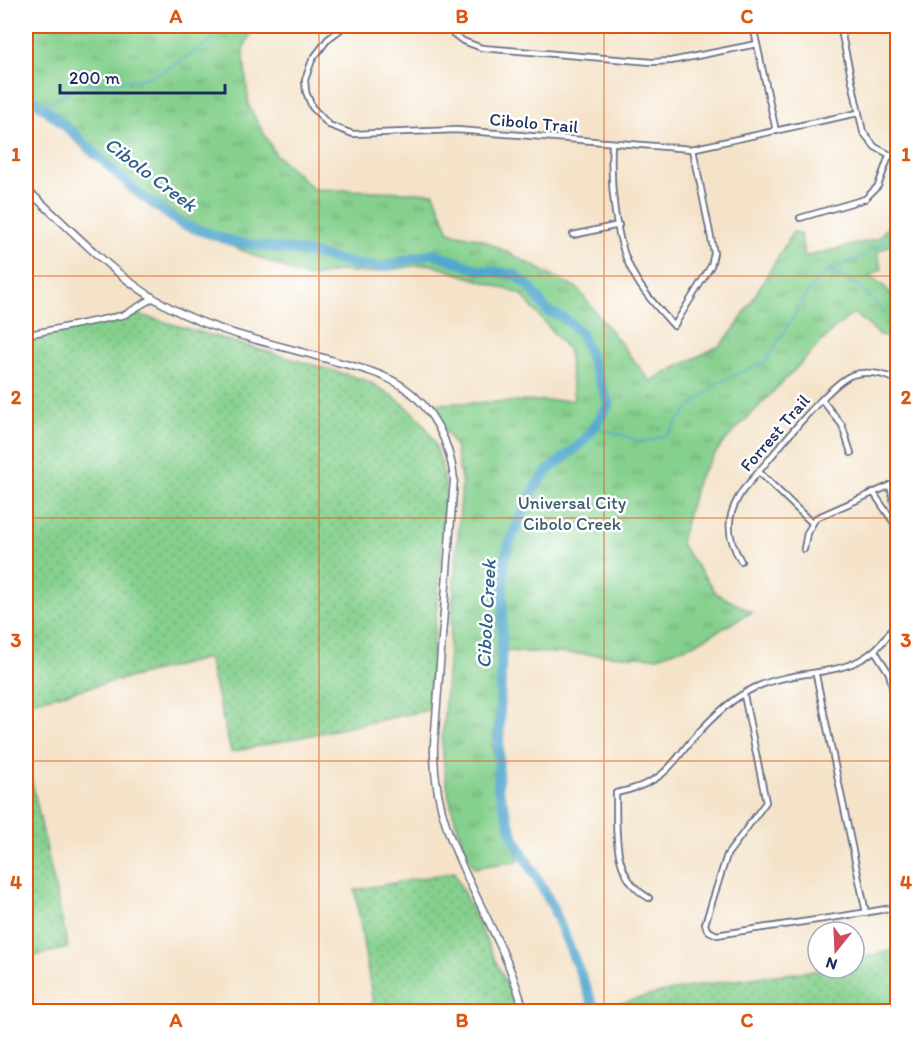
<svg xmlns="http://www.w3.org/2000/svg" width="923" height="1037" font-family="Itim,sans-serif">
  <defs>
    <pattern id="grass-dots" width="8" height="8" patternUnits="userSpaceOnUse" patternTransform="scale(1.5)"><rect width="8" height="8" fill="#85d08d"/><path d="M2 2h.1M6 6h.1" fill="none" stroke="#6ca976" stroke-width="1.8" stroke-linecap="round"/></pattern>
    <pattern id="park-tufts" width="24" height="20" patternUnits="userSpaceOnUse" patternTransform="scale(1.5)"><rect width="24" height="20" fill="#85d08d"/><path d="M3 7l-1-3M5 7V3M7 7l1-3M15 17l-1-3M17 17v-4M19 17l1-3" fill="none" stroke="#6ca976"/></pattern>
  </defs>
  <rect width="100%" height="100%" fill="#fff"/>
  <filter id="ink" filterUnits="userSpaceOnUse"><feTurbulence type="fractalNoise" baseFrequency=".0167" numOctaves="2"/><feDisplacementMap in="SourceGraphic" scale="12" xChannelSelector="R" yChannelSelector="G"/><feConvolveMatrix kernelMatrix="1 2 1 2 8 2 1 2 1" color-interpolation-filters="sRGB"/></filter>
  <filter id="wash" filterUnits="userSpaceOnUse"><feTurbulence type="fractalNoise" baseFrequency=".008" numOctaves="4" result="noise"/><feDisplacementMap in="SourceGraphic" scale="24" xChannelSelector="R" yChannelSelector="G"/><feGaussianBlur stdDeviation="1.35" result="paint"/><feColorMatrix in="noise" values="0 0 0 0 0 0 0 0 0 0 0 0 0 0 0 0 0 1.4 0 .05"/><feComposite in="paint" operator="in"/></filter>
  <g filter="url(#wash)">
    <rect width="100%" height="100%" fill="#f4e3c9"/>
    <g fill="url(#grass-dots)" stroke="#508076" stroke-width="1.5">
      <path d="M 137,314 L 365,380 C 419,408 442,434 446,496 L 428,710 L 231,752 L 208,658 L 26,703 L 26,338 Z"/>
      <path d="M 26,754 L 68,948 L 26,958 Z"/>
      <path d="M 454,872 L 510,992 L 513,992 L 519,1011 L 446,1011 L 444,1006 L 419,1011 L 374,1011 L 355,890 Z"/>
      <path d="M 897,949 L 897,1011 L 597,1011 C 653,991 709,983 767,976 C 797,973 825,968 854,968 L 854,960 Z"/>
    </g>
    <path fill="url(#park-tufts)" stroke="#508076" stroke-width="1.5" d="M 26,26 L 254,26 L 243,50 L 249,107 L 276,155 L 314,189 L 434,193 L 449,232 L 481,239 L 577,288 L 650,381 L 721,345 L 738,324 L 793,232 L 800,233 L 805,257 L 877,239 L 897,217 L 897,241 L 877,252 L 882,269 L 870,276 C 902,297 898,306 897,341 L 880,335 L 854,313 L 835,328 L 722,444 L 698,478 L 680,543 L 717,594 L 752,612 L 695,644 L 657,657 L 501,651 L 493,746 L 502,811 L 519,861 L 474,868 C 453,822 445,791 442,741 L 462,484 L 455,446 L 430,404 L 574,400 L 568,350 L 521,294 L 429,264 L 369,273 L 340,271 L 308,278 L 208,236 L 92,157 L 26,95 Z"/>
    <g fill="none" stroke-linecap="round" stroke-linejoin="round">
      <g stroke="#51a7ce" stroke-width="1.5">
        <path d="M 84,84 C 103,80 121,82 140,79 C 165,74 209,45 225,26"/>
        <path d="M 39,105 L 51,102 L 79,86"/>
        <path d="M 829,270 L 860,287 L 898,326"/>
        <path d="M 595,427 L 644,442 L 667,435 L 687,410 L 718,383 L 766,361 L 811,288 L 828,270 L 862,257 L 898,231"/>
      </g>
      <path stroke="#51a7ce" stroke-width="10" d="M 26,94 L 58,119 L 137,192 L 181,224 L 234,242 L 310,253 L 357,265 L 382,267 L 433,253 L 479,270 L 514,274 L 531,288 L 547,311 L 564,318 L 580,332 L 609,404 C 600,418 592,433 579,445 C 568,456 553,464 544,475 C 530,492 511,538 504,559 L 498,788 L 514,838 L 552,905 L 596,1012"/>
    </g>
  </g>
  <g filter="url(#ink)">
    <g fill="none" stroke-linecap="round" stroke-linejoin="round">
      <defs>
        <g id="minor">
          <path d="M 345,26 L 328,39 L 312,60 L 305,80 L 306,92 L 312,107 L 329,125 L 353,134 L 457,130 L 691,149 L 858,113"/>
          <path d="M 443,26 L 463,41 L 482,48 L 652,62 L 671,61 L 757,44"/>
          <path d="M 753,26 L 776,131"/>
          <path d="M 840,26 L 863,132 L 875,147 L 898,159"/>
          <path d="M 612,143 C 610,182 614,240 634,275 C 644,294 660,310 674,326 L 711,266 L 714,253 L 693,149"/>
          <path d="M 800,218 L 865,199 L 878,186 L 889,156"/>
          <path d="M 573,235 L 619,225"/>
          <path d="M 822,400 L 842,425 L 851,453"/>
          <path d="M 759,472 L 812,523"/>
          <path d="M 890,485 L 896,512 L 894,523"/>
          <path d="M 873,492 L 894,523 L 898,535"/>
          <path d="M 804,549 L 807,533 L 816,518 L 898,482"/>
          <path d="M 741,561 C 725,534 726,515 743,490 C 766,465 826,385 852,375 C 869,370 882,374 898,380"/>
          <path d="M 875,651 L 889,673 L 898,712"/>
          <path d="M 816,675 L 866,913"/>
          <path d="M 744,695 L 766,802 L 727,855 L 705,924 L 707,930 L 717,935 C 777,925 837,918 898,907"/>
          <path d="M 649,898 C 611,877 617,832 616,793 C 631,790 645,786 658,777 C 673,767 681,752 692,740 C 710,719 732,698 756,687 C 809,663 867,686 898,617"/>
        </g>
        <path id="tertiary" d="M 26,335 L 124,315 L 153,298"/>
        <path id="secondary" d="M 26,189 C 73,230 113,277 169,307 C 219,334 280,345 334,361 C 357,367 382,373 402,386 C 433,407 450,442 454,479 L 434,744 C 431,848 500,916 524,1012"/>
      </defs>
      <use href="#minor" stroke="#676e83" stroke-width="8"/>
      <use href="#tertiary" stroke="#676e83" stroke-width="8"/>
      <use href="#secondary" stroke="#676e83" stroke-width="9"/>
      <use href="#minor" stroke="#fff" stroke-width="4.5"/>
      <use href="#tertiary" stroke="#fff" stroke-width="5"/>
      <use href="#secondary" stroke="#fff" stroke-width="6"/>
    </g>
  </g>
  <path fill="none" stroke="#de5710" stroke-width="1.5" stroke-opacity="0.55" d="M 319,26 L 319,1012M 604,26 L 604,1012M 26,276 L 898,276M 26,518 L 898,518M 26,761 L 898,761"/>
  <g text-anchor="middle" stroke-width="5" stroke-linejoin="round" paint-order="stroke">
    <g font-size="18" fill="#1b2f5e" stroke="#fff">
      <text transform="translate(534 123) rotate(5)" y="6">Cibolo Trail</text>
      <text transform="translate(775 433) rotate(-49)" y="6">Forrest Trail</text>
    </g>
    <g font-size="18" fill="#3b5f6c" stroke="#fff">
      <text x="572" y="509">Universal City<tspan x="572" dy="21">Cibolo Creek</tspan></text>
    </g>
    <g font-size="20" font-style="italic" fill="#315f8b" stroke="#fff">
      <text transform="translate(151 174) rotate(37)" y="7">Cibolo Creek</text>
      <text transform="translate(486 614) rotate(-87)" y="7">Cibolo Creek</text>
    </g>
  </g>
  <rect width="923" height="1037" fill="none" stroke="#fff" stroke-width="66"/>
  <g transform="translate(836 950) rotate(198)"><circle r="28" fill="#ffffff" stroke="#a4acbf" stroke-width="1.5"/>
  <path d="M0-4.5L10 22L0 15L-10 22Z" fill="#d1495b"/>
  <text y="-9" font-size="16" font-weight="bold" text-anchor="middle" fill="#1b2f5e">N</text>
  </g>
  <path d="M60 84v9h165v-9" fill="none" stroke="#1b2f5e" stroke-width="3"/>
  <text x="69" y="84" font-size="18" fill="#1b2f5e" stroke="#ffffff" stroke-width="4.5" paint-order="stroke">200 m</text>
  <rect x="33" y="33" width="857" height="971" fill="none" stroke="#de5710" stroke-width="2"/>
  <g font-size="20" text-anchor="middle" font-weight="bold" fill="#de5710">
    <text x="176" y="23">A</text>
    <text x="462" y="23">B</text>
    <text x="747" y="23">C</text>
    <text x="16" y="161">1</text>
    <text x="906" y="161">1</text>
    <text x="16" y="404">2</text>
    <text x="906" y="404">2</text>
    <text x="16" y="647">3</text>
    <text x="906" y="647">3</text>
    <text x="16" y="889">4</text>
    <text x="906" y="889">4</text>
    <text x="176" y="1027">A</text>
    <text x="462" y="1027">B</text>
    <text x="747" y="1027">C</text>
  </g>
</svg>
